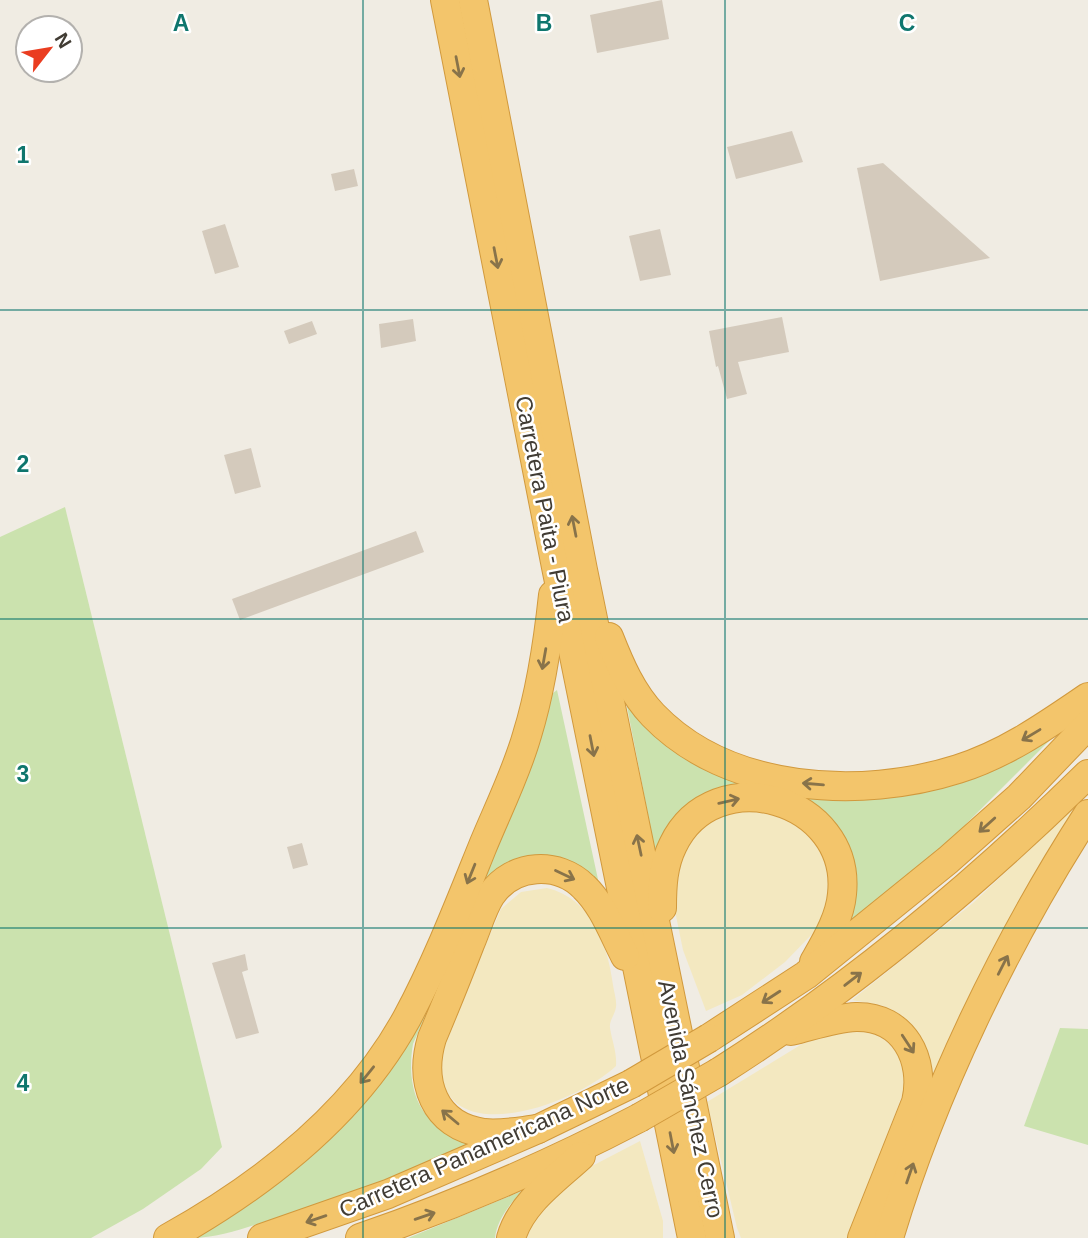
<svg xmlns="http://www.w3.org/2000/svg" width="1088" height="1238" font-family="Helvetica,sans-serif">
  <rect width="100%" height="100%" fill="#f0ece3"/>
  <g fill="#cbe2ae">
    <path d="M 65,507 L 222,1147 L 201,1169 L 143,1209 L 91,1238 L 0,1238 L 0,537 Z"/>
    <path d="M 557,690 L 599,884 L 587,872 L 475,891 L 548,697 Z"/>
    <path d="M 624,691 L 761,785 L 657,861 Z"/>
    <path d="M 1064,726 L 943,847 L 838,932 L 816,806 L 791,790 L 832,794 Z"/>
    <path d="M 456,945 L 413,1044 C 407,1079 414,1116 449,1133 C 460,1138 475,1139 486,1142 C 418,1169 350,1195 279,1217 C 250,1226 222,1238 191,1238 L 252,1200 Z"/>
    <path d="M 1060,1028 L 1088,1029 L 1088,1145 L 1024,1126 Z"/>
    <path d="M 522,1191 C 510,1204 497,1219 495,1238 L 408,1238 Z"/>
  </g>
  <g fill="#f3e8c0">
    <path d="M 1080,802 L 1010,920 L 909,1147 L 900,1017 L 884,1006 L 852,1000 L 973,903 Z"/>
    <path d="M 725,810 L 788,813 L 822,845 L 831,893 L 819,927 L 785,962 L 742,995 L 706,1011 L 683,950 L 675,911 L 675,879 L 688,843 L 699,827 Z"/>
    <path d="M 547,888 C 591,898 608,945 613,985 C 614,992 617,1001 616,1007 C 615,1015 609,1020 610,1028 C 612,1041 617,1052 616,1066 C 571,1108 425,1158 442,1046 L 501,909 L 521,892 Z"/>
    <path d="M 864,1025 C 891,1043 909,1057 903,1093 L 849,1238 L 741,1238 L 737,1228 L 707,1102 L 820,1033 Z"/>
    <path d="M 640,1141 L 663,1221 L 663,1238 L 518,1238 L 569,1178 Z"/>
  </g>
  <g fill="#d4cabc">
    <path d="M 662,0 L 669,39 L 597,53 L 590,15 Z"/>
    <path d="M 792,131 L 803,162 L 736,179 L 727,147 Z"/>
    <path d="M 883,163 L 990,258 L 880,281 L 857,168 Z"/>
    <path d="M 354,169 L 358,186 L 335,191 L 331,174 Z"/>
    <path d="M 225,224 L 239,267 L 215,274 L 202,231 Z"/>
    <path d="M 660,229 L 671,275 L 640,281 L 629,236 Z"/>
    <path d="M 782,317 L 789,352 L 738,362 L 747,394 L 727,399 L 718,366 L 716,367 L 709,331 Z"/>
    <path d="M 413,319 L 416,341 L 381,348 L 379,324 Z"/>
    <path d="M 312,321 L 317,334 L 289,344 L 284,331 Z"/>
    <path d="M 251,448 L 261,487 L 235,494 L 224,455 Z"/>
    <path d="M 416,531 L 424,552 L 240,620 L 232,599 Z"/>
    <path d="M 302,843 L 308,865 L 293,869 L 287,847 Z"/>
    <path d="M 245,954 L 248,970 L 242,972 L 259,1033 L 236,1039 L 212,963 Z"/>
  </g>
  <g fill="none" stroke-linecap="round" stroke-linejoin="round">
    <defs>
      <g id="highway">
        <path d="M 445,0 L 556,567 L 692,1238"/>
        <path d="M 473,0 L 583,570 L 720,1238"/>
        <path d="M 609,637 C 620,665 632,693 653,715 C 728,793 861,800 958,769 C 1006,754 1047,725 1088,697"/>
        <path d="M 662,908 C 662,886 663,865 673,845 C 714,759 852,798 842,894 C 840,918 826,941 814,962"/>
        <path d="M 791,1031 C 812,1026 834,1018 856,1017 C 904,1016 926,1060 916,1102 L 862,1238"/>
        <path d="M 709,1038 L 806,975 L 948,860 L 1019,797 L 1088,725"/>
        <path d="M 719,1072 C 853,987 975,885 1088,774"/>
        <path d="M 538,1129 C 520,1131 502,1135 484,1133 C 433,1126 419,1081 432,1038 C 445,1007 458,975 470,944 C 477,928 482,909 491,895 C 513,863 558,861 584,887 C 603,905 613,933 625,956"/>
        <path d="M 168,1238 C 263,1185 354,1115 407,1018 C 436,964 459,905 482,848 C 497,811 516,774 527,735 C 541,690 548,642 553,595"/>
        <path d="M 262,1238 L 388,1194 L 538,1129 L 631,1084"/>
        <path d="M 360,1238 C 456,1205 549,1165 639,1118"/>
        <path d="M 511,1238 C 521,1203 555,1180 581,1156"/>
        <path d="M 889,1238 C 932,1093 1006,941 1088,814"/>
      </g>
    </defs>
    <use href="#highway" stroke="#d1993d" stroke-width="30"/>
    <use href="#highway" stroke="#f3c56b" stroke-width="28"/>
    <defs>
      <g id="highway-bridge">
        <path d="M 631,1084 L 709,1038"/>
        <path d="M 639,1118 L 719,1072"/>
      </g>
    </defs>
    <use href="#highway-bridge" stroke="#d1993d" stroke-width="30" stroke-linecap="butt"/>
    <use href="#highway-bridge" stroke="#f3c56b" stroke-width="28"/>
  </g>
  <defs><path id="oneway-shaft" d="M-6 0H5M1.5-3L5.5 0L1.5 3" fill="none" stroke-width="1.6" stroke-linecap="round" stroke-linejoin="round" transform="scale(1.75)"/></defs>
  <g stroke="#88734a">
    <use href="#oneway-shaft" transform="translate(458 67) rotate(79)"/>
    <use href="#oneway-shaft" transform="translate(496 258) rotate(79)"/>
    <use href="#oneway-shaft" transform="translate(574 526) rotate(-101)"/>
    <use href="#oneway-shaft" transform="translate(544 659) rotate(100)"/>
    <use href="#oneway-shaft" transform="translate(1031 735) rotate(149)"/>
    <use href="#oneway-shaft" transform="translate(592 746) rotate(79)"/>
    <use href="#oneway-shaft" transform="translate(813 784) rotate(-175)"/>
    <use href="#oneway-shaft" transform="translate(729 801) rotate(-13)"/>
    <use href="#oneway-shaft" transform="translate(987 825) rotate(138)"/>
    <use href="#oneway-shaft" transform="translate(639 845) rotate(-102)"/>
    <use href="#oneway-shaft" transform="translate(471 874) rotate(112)"/>
    <use href="#oneway-shaft" transform="translate(565 875) rotate(25)"/>
    <use href="#oneway-shaft" transform="translate(1003 965) rotate(-63)"/>
    <use href="#oneway-shaft" transform="translate(853 979) rotate(-38)"/>
    <use href="#oneway-shaft" transform="translate(771 997) rotate(147)"/>
    <use href="#oneway-shaft" transform="translate(908 1044) rotate(57)"/>
    <use href="#oneway-shaft" transform="translate(367 1075) rotate(129)"/>
    <use href="#oneway-shaft" transform="translate(450 1117) rotate(-140)"/>
    <use href="#oneway-shaft" transform="translate(672 1143) rotate(79)"/>
    <use href="#oneway-shaft" transform="translate(910 1173) rotate(-71)"/>
    <use href="#oneway-shaft" transform="translate(425 1216) rotate(-19)"/>
    <use href="#oneway-shaft" transform="translate(316 1219) rotate(161)"/>
  </g>
  <path fill="none" stroke="#0f766e" stroke-width="2" stroke-opacity="0.55" d="M 363,0 L 363,1238M 725,0 L 725,1238M 0,310 L 1088,310M 0,619 L 1088,619M 0,928 L 1088,928"/>
  <g text-anchor="middle" stroke-width="5" stroke-linejoin="round" paint-order="stroke">
    <g font-size="23" fill="#413c34" stroke="#fff">
      <text transform="translate(545 509) rotate(79)" y="8">Carretera Paita - Piura</text>
      <text transform="translate(691 1099) rotate(78)" y="8">Avenida Sánchez Cerro</text>
      <text transform="translate(484 1147) rotate(-24)" y="8">Carretera Panamericana Norte</text>
    </g>
  </g>
  <g font-size="23" text-anchor="middle" font-weight="bold" fill="#0f766e" stroke="#fff" stroke-width="5" stroke-linejoin="round" paint-order="stroke">
    <text x="181" y="31">A</text>
    <text x="544" y="31">B</text>
    <text x="907" y="31">C</text>
    <text x="23" y="163">1</text>
    <text x="23" y="472">2</text>
    <text x="23" y="782">3</text>
    <text x="23" y="1091">4</text>
  </g>
  <g transform="translate(49 49) rotate(59)"><circle r="33" fill="#ffffff" stroke="#b3b1ae" stroke-width="2"/>
  <path d="M0-5L12 26L0 18L-12 26Z" fill="#ea3d20"/>
  <text y="-10" font-size="19" font-weight="bold" text-anchor="middle" fill="#413c34">N</text>
  </g>
</svg>
